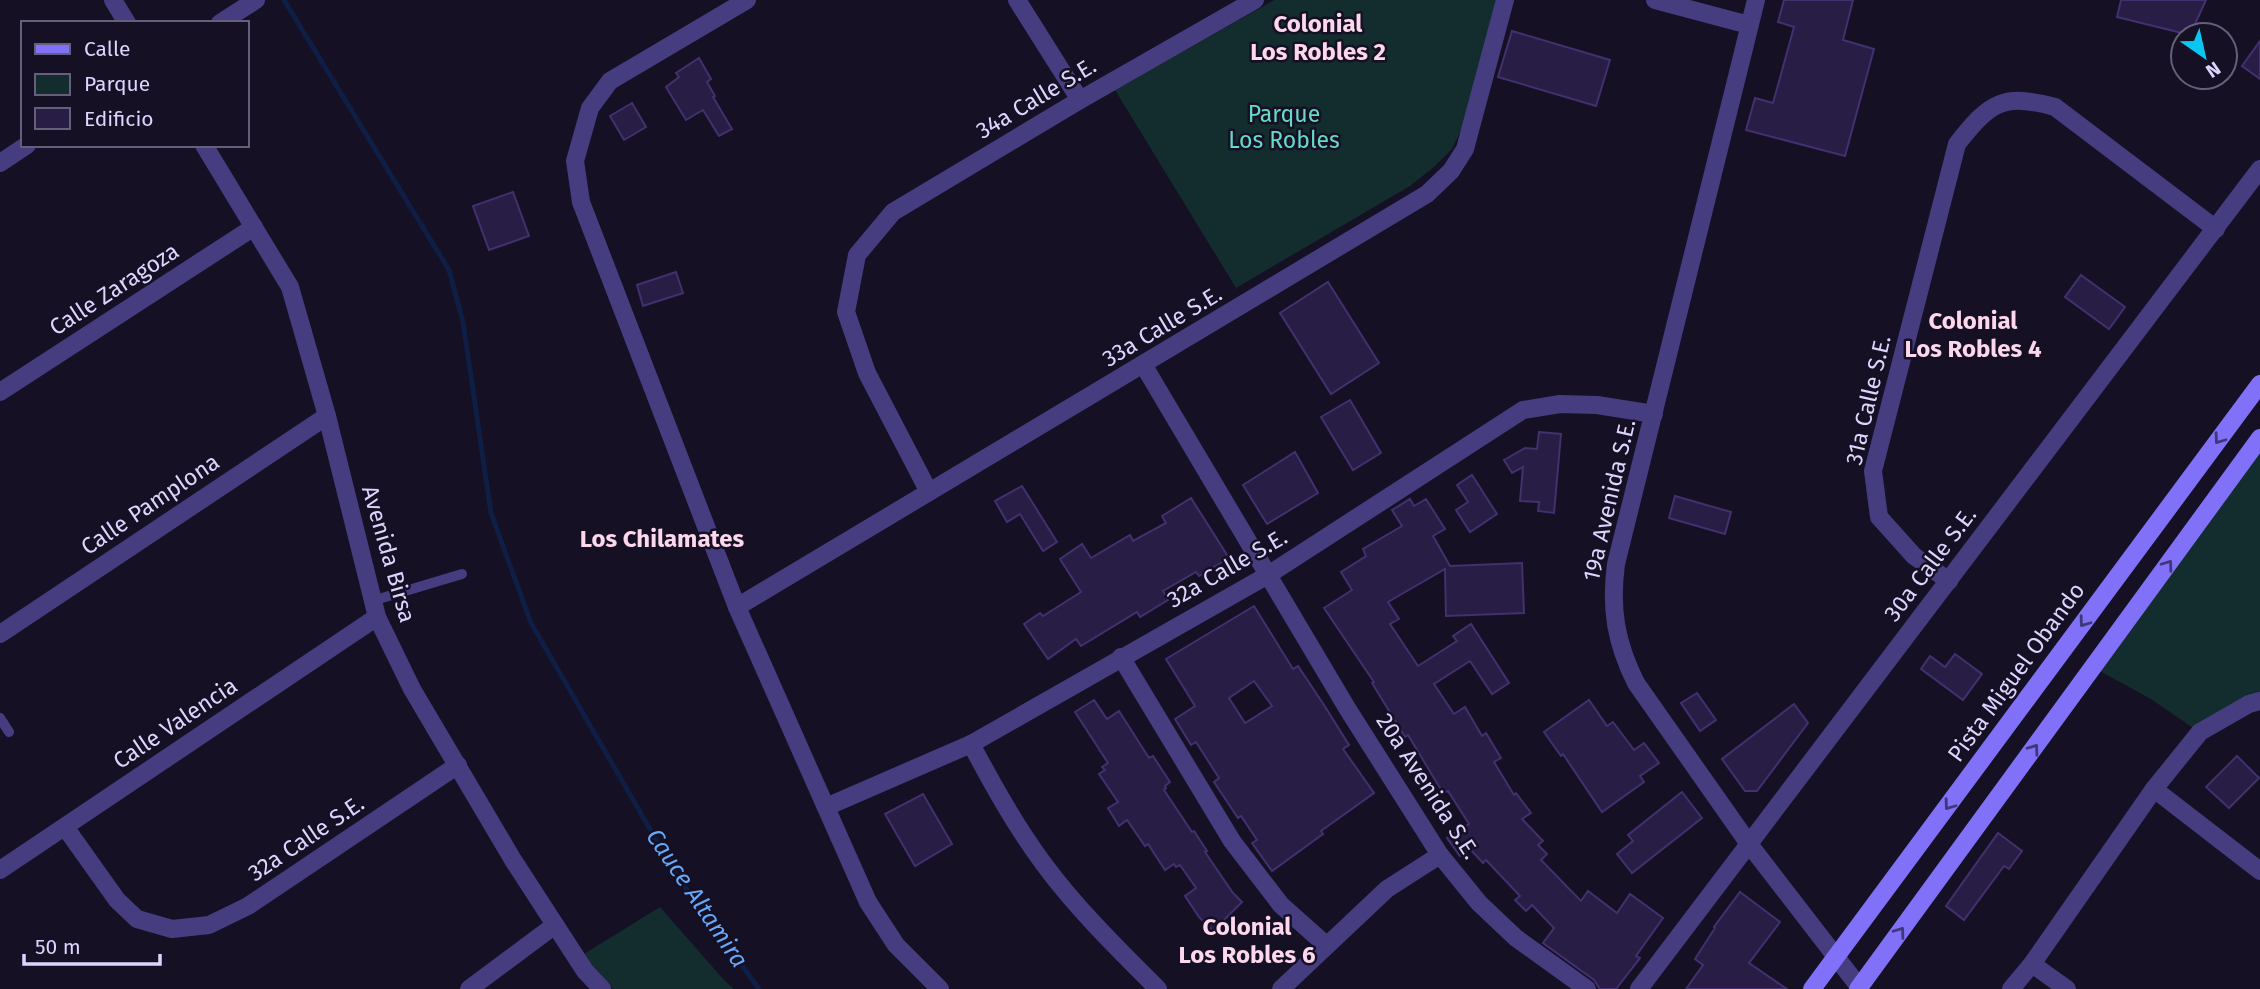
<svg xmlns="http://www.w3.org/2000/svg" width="2260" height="989" font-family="'Fira Sans',sans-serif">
  <rect width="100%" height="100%" fill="#151024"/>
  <g fill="#132c2e">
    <path d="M 1274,0 L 1496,0 L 1463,126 L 1452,149 L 1434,167 L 1410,186 L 1236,288 L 1115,90 Z"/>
    <path d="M 2260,447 L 2260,694 L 2193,728 L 2151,699 L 2096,669 Z"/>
    <path d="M 660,907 L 724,980 L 734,989 L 613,989 L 579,957 Z"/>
  </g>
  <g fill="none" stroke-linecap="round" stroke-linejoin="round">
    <path stroke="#0f1e44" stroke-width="5" d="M 284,0 L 449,270 L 463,322 L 491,513 L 531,623 L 677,876 L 759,989"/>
  </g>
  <g fill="#281d44" stroke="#42306f" stroke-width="2" fill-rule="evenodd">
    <path d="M 1784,0 L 1853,0 L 1843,40 L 1874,49 L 1845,156 L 1746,130 L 1755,98 L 1773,103 L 1794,27 L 1778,22 Z"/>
    <path d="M 2121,0 L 2206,0 L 2190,35 L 2117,17 Z"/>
    <path d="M 1512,31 L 1610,60 L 1596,106 L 1498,77 Z"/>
    <path d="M 2260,41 L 2260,79 L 2242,66 Z"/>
    <path d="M 699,58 L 711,79 L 707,82 L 715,96 L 713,97 L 732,129 L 719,136 L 703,110 L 686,120 L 666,87 L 679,77 L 676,73 Z"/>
    <path d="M 632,103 L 646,127 L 624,140 L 610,116 Z"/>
    <path d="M 513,192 L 529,236 L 489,250 L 473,206 Z"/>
    <path d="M 676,272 L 683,293 L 643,306 L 637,285 Z"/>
    <path d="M 2081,275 L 2125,307 L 2109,329 L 2065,297 Z"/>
    <path d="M 1328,282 L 1379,363 L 1331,394 L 1280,313 Z"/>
    <path d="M 1350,400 L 1381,453 L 1353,470 L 1321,417 Z"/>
    <path d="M 1539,432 L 1561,434 L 1554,513 L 1538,511 L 1539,502 L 1520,501 L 1523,467 L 1512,473 L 1504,460 L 1525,448 L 1537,449 Z"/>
    <path d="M 1295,452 L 1318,493 L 1267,524 L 1243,485 Z"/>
    <path d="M 1472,475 L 1497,514 L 1470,532 L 1456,510 L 1468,502 L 1457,485 Z"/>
    <path d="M 1022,486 L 1057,542 L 1043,551 L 1020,514 L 1007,522 L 995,501 Z"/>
    <path d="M 1675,496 L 1731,512 L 1725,534 L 1669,518 Z"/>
    <path d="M 1191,498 L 1229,558 L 1199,576 L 1196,572 L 1163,591 L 1168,600 L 1140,617 L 1137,612 L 1081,646 L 1076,639 L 1048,659 L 1024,624 L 1040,613 L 1043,616 L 1081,592 L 1060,559 L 1082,544 L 1091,558 L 1130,535 L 1133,541 L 1166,523 L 1162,516 Z"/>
    <path d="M 1410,499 L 1414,506 L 1426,499 L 1445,529 L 1433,536 L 1450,566 L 1522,563 L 1524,613 L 1446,616 L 1445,569 L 1388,602 L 1399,619 L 1390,624 L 1418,666 L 1457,641 L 1453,636 L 1471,624 L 1509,683 L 1492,694 L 1470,661 L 1434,684 L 1454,714 L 1465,707 L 1482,736 L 1486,733 L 1501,758 L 1494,762 L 1514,795 L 1516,793 L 1531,813 L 1522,819 L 1543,841 L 1538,845 L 1547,854 L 1541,860 L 1581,901 L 1588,891 L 1617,913 L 1630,894 L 1663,918 L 1636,956 L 1640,958 L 1616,989 L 1600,989 L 1594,980 L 1543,943 L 1554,928 L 1532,905 L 1526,911 L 1515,900 L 1520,896 L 1486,860 L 1483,863 L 1470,849 L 1460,856 L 1447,838 L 1469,824 L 1448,791 L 1443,793 L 1408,735 L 1405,737 L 1372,683 L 1374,682 L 1324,608 L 1352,590 L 1341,572 L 1366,556 L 1363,549 L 1402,526 L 1392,510 Z"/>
    <path d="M 1254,606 L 1293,669 L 1298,666 L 1324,705 L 1349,745 L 1343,749 L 1374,793 L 1321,831 L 1323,834 L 1272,871 L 1252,843 L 1257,840 L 1241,816 L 1238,818 L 1214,782 L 1219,778 L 1196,742 L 1191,745 L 1175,719 L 1195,706 L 1166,659 ZM 1254,681 L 1272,706 L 1245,723 L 1229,698 Z"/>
    <path d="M 1955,654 L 1982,674 L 1963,700 L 1921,669 L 1930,656 L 1945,667 Z"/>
    <path d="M 1697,693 L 1716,720 L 1700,731 L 1681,703 Z"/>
    <path d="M 1094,700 L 1107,719 L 1119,711 L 1149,758 L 1153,756 L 1170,782 L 1165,786 L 1166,788 L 1164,790 L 1192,832 L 1194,831 L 1207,851 L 1205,852 L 1233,893 L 1242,902 L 1213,931 L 1199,917 L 1185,896 L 1196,888 L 1180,865 L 1176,867 L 1174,864 L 1165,870 L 1148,844 L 1145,846 L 1127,820 L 1119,826 L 1108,808 L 1118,802 L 1099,774 L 1105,770 L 1102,767 L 1108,763 L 1075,712 Z"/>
    <path d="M 1589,700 L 1607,726 L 1613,722 L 1634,750 L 1644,743 L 1659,763 L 1640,776 L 1644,782 L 1602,812 L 1563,754 L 1561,756 L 1544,732 Z"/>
    <path d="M 1794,704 L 1808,723 L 1757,791 L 1745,791 L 1722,759 Z"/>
    <path d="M 2237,756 L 2259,778 L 2229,808 L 2206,787 Z"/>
    <path d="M 1682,792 L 1702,818 L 1632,873 L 1617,854 L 1633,841 L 1628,835 Z"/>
    <path d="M 923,794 L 952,844 L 915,866 L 885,814 Z"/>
    <path d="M 1998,833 L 2022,851 L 2009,869 L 2004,866 L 1964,920 L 1946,906 Z"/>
    <path d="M 1740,892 L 1780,922 L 1749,963 L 1787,989 L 1686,989 L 1703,965 L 1695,959 L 1715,928 L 1714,927 Z"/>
  </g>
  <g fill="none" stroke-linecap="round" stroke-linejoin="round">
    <g stroke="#463d81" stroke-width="10">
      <path d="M 372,601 L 462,574"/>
      <path d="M 0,718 L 9,732"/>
    </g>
    <g stroke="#463d81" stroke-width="18">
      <path d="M 747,0 L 610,81 L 590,108 L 575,161 L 581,202 L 737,607 L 868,902 L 896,945 L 940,989"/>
      <path d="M 1017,0 L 1080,100"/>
      <path d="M 1655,0 L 1749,25"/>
      <path d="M 220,23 L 256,0"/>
      <path d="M 0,163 L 27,145"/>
      <path d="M 1144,366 L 1347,708 L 1440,855 L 1479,903 L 1516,938 L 1587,989"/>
      <path d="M 0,392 L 254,227"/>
      <path d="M 929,492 L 867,373 L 846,312 L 857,255 L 893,212 L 1080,100 L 1255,0"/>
      <path d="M 1949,581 L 1914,556 L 1879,517 L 1873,471 L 1957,144 C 1990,102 2003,93 2055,107 L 2216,229"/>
      <path d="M 737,607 L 1427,194 L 1451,171 L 1465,149 L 1505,0"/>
      <path d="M 0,634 L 327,416"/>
      <path d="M 1121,657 L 1232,841 L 1281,905 L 1326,945"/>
      <path d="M 971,744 C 993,785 1015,825 1043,863 C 1076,908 1118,949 1158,989"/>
      <path d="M 2154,789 L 2260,871"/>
      <path d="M 826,807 L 971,744 L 1268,575 L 1523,410 L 1560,404 L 1597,405 L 1654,414"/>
      <path d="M 65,827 L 117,900 L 137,919 L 172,929 L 209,925 L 248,906 L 458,765"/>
      <path d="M 0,870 L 377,617"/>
      <path d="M 2032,964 L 2067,989"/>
      <path d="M 469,989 L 555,925"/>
      <path d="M 1281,989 L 1387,889 L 1440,855"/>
      <path d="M 1639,989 L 2260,169"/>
      <path d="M 2011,989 L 2032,964 L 2154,789 L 2200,732 L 2249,704 L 2260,701"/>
    </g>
    <g stroke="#463d81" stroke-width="18">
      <path d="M 113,0 L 127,23"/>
      <path d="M 1756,0 L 1616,564 C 1610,609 1616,643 1636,683 L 1749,844 L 1860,988"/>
      <path d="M 204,145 L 290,287 L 327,416 L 377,617 L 412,689 L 513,860 L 585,971 L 602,989"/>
    </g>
    <g stroke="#8071f8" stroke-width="18">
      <path d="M 1812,989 L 2260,384"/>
      <path d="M 1858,989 L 2260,438"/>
    </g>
  </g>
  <defs><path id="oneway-chevron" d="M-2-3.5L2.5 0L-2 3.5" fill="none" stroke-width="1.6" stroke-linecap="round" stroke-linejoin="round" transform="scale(1.75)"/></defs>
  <g stroke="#403779">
    <use href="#oneway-chevron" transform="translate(2219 439) rotate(126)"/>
    <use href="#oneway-chevron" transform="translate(2168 565) rotate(-54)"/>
    <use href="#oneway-chevron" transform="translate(2084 622) rotate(126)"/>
    <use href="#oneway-chevron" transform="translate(2034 749) rotate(-54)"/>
    <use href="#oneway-chevron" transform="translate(1949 805) rotate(126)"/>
    <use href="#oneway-chevron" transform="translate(1900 932) rotate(-54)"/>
  </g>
  <g text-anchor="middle" stroke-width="5" stroke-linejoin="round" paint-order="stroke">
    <g font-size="23" fill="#ddd5fd" stroke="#151024">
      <text transform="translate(1036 98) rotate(-31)" y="8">34a Calle S.E.</text>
      <text transform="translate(114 289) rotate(-33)" y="8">Calle Zaragoza</text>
      <text transform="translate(1162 326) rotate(-31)" y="8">33a Calle S.E.</text>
      <text transform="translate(1868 400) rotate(-77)" y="8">31a Calle S.E.</text>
      <text transform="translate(1609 500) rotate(-77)" y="8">19a Avenida S.E.</text>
      <text transform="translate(150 504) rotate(-34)" y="8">Calle Pamplona</text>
      <text transform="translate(389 554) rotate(74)" y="8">Avenida Birsa</text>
      <text transform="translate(1930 564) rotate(-53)" y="8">30a Calle S.E.</text>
      <text transform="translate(1227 568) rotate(-30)" y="8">32a Calle S.E.</text>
      <text transform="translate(2016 672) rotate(-54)" y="8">Pista Miguel Obando</text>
      <text transform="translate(175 723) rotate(-34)" y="8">Calle Valencia</text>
      <text transform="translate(1428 786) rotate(57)" y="8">20a Avenida S.E.</text>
      <text transform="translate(306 838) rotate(-34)" y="8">32a Calle S.E.</text>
    </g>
    <g font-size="23" fill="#64dac7" stroke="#151024">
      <text x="1284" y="122">Parque<tspan x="1284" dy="26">Los Robles</tspan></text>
    </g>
    <g font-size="24" font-weight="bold" fill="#fdd7ec" stroke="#151024">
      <text x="1318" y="32">Colonial<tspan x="1318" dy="28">Los Robles 2</tspan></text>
      <text x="1973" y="329">Colonial<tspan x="1973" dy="28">Los Robles 4</tspan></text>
      <text x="662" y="547">Los Chilamates</text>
      <text x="1247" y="935">Colonial<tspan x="1247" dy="28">Los Robles 6</tspan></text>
    </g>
    <g font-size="24" font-style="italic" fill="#68a8f8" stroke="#151024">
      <text transform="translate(697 898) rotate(56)" y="8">Cauce Altamira</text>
    </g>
  </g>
  <rect x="21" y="21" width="228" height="126" fill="#151024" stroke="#655f7b" stroke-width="2"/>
  <rect x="35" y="44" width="35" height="10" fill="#8071f8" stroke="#655f7b" stroke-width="2"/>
  <text x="84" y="56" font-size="21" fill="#ddd5fd">Calle</text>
  <rect x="35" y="74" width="35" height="21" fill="#132c2e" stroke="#655f7b" stroke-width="2"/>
  <text x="84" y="91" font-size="21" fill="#ddd5fd">Parque</text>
  <rect x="35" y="108" width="35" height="21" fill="#281d44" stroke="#655f7b" stroke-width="2"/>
  <text x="84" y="126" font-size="21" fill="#ddd5fd">Edificio</text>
  <g transform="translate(2204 56) rotate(146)"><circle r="33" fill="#151024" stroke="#655f7b" stroke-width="2"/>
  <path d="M0-5L12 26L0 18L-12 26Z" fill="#0cc6f2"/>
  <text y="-10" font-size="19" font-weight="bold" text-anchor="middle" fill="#ddd5fd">N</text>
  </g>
  <path d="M24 954v10h136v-10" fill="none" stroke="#ddd5fd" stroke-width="3.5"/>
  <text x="35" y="954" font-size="21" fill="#ddd5fd" stroke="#151024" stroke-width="5" paint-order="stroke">50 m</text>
</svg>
